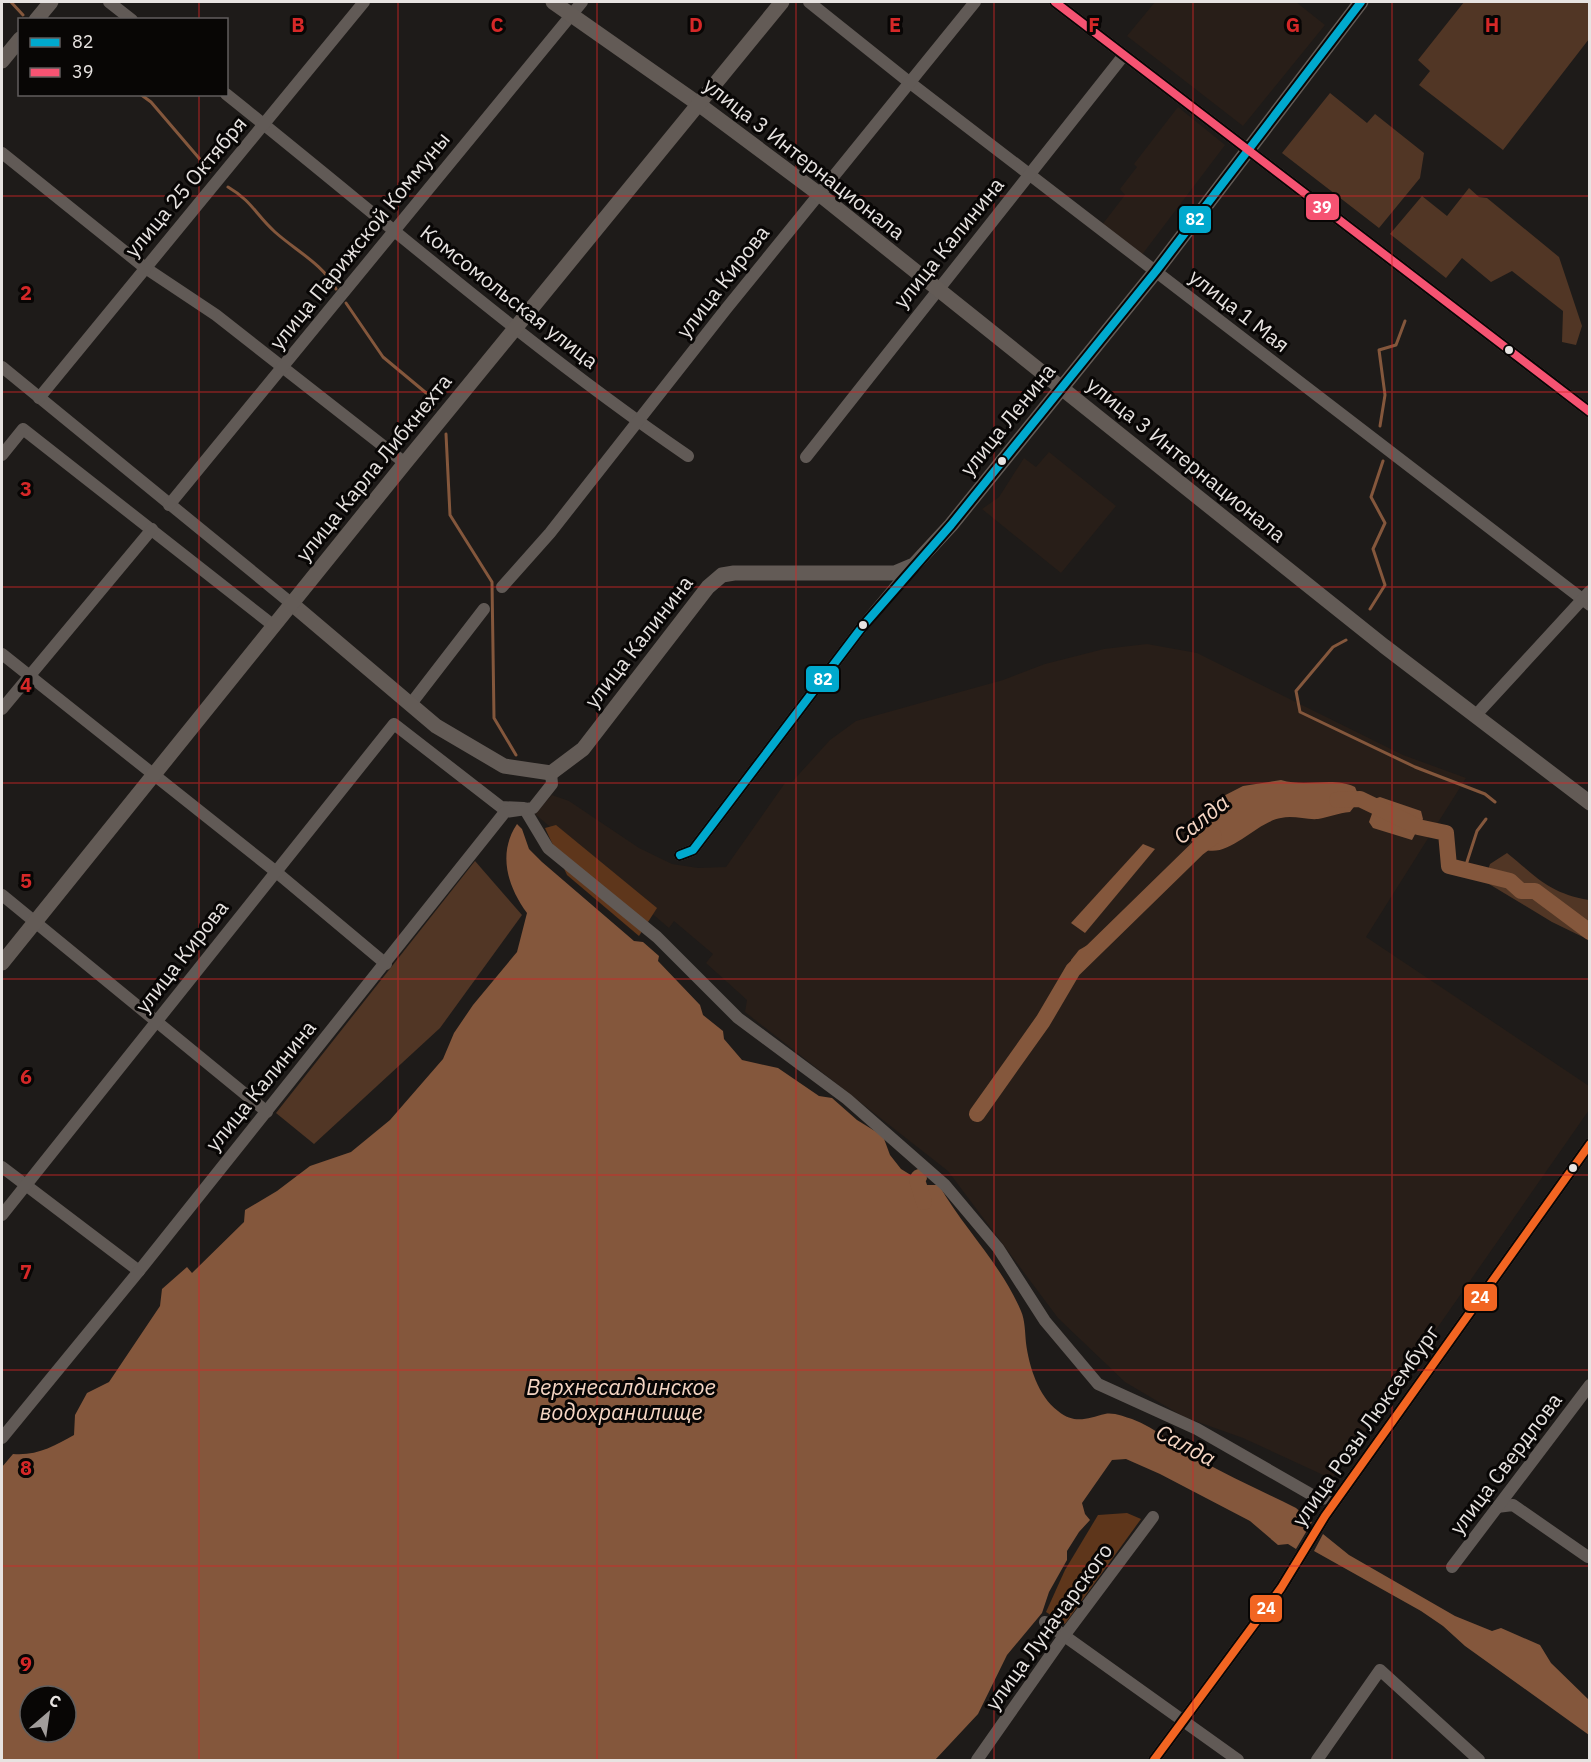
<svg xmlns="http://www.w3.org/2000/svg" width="1591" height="1762" font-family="'IBM Plex Sans',sans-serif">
  <rect width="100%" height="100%" fill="#1e1b19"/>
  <g fill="#281e18">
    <path d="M 1155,2 L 1296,2 L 1325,25 L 1243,126 L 1127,36 Z"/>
    <path d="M 1178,107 L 1225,145 L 1141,256 L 1102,225 L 1125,195 L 1120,189 L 1137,167 L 1134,164 Z"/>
    <path d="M 1049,452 L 1116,506 L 1061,573 L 982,509 L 999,497 L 1024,458 L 1036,467 Z"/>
    <path d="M 1147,644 L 1197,653 L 1403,755 L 1466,778 L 1366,937 L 1589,1086 L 1589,1110 L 1332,1479 L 1243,1438 L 1184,1417 L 1125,1382 L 1058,1318 L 948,1171 L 745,1012 L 747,1000 L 706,963 L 713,954 L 674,921 L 669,928 L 535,814 L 552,795 L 569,801 L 639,848 L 672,864 L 698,868 L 726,867 L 785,783 L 791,783 L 830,740 L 856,721 L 1003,680 L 1045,664 L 1104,649 Z"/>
  </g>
  <g fill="#513625">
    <path d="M 1464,2 L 1589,2 L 1589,39 L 1503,150 L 1419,85 L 1430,71 L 1418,60 Z"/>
    <path d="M 1330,93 L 1367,123 L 1375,114 L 1424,153 L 1420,178 L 1379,228 L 1282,153 Z"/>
    <path d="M 1469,188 L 1479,197 L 1487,198 L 1559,257 L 1582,326 L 1576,345 L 1562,342 L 1563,311 L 1512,271 L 1491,282 L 1462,258 L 1446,278 L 1390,234 L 1422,196 L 1447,216 Z"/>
    <path d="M 1507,853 C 1538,878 1549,893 1589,900 L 1589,940 L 1552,922 L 1484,881 L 1490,864 Z"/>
    <path d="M 475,861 L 522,915 L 440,1028 L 314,1144 L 276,1113 Z"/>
  </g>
  <g fill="#5e361b">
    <path d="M 556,825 L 657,908 L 639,936 L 567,875 L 545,828 Z"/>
    <path d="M 1127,1513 L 1141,1519 L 1065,1624 L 1046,1612 L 1065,1570 L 1098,1515 Z"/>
  </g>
  <g fill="#84573c" fill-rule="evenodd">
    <path d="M 1281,780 C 1308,788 1331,776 1355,787 L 1360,799 L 1350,812 C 1338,813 1329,817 1318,819 C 1306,820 1293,815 1281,818 C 1251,823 1220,872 1191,840 L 1206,805 L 1243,786 Z"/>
    <path d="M 1380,797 L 1421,811 L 1423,819 L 1412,840 L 1373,828 L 1369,822 L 1374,808 L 1374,799 Z"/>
    <path d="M 517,824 L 522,829 L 529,849 L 542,862 L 634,941 L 643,942 L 659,956 L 658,961 L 700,1005 L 703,1015 L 723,1031 L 724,1039 L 742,1060 L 778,1068 L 819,1096 L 832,1098 L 857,1120 L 883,1136 L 890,1155 L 901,1169 L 927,1185 L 939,1185 C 964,1229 1001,1264 1021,1311 C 1025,1320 1025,1332 1026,1343 C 1029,1366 1038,1396 1058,1411 C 1075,1425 1088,1418 1105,1414 C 1113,1412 1125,1417 1132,1419 C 1156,1428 1176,1446 1198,1459 C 1230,1477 1264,1492 1296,1508 L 1304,1515 L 1302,1518 L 1312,1522 L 1296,1549 L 1288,1544 L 1278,1545 L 1250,1521 L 1160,1474 L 1126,1459 L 1112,1460 L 1082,1503 L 1085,1514 L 1090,1520 L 1079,1532 L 1067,1551 L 1067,1560 L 1049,1592 L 1042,1613 L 1007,1655 L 978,1714 L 935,1760 L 2,1760 L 2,1467 L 13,1454 C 37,1456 54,1446 74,1435 L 75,1415 L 87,1393 L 109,1382 L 160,1306 L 162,1289 L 187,1267 L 192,1273 L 244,1222 L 245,1210 L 277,1191 L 310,1166 L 351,1152 L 390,1120 L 443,1059 L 454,1033 L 473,1005 L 517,952 L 527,913 C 508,887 497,854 517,824 ZM 30,1696 L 66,1696 L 66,1732 L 30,1732 Z"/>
    <path d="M 1143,844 L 1155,849 L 1085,933 L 1071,923 Z"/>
    <path d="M 1112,931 L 1109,941 L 1082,968 L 1077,971 L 1073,970 L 1071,960 L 1079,950 Z"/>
    <path d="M 1323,1534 L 1349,1555 L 1455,1616 L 1492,1631 L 1501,1628 L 1540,1645 L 1551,1663 L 1589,1700 L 1589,1735 L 1465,1646 L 1443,1626 L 1421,1611 L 1314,1551 Z"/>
  </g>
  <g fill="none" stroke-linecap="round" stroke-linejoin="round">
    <g stroke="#84573c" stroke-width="3">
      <path d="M 11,2 L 23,15"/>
      <path d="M 140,94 L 151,102 L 210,171"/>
      <path d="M 228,187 C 252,201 256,215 275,232 C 295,250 324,265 336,289"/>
      <path d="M 346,303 L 383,357 L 431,397 L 433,409"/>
      <path d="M 1380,426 L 1385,395 L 1379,350 L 1396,345 L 1405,321"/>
      <path d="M 446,434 L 450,515 L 492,582 L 494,718 L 516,755"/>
      <path d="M 1370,609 L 1385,585 L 1373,549 L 1385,523 L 1371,497 L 1383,461"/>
      <path d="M 1346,640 L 1333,647 L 1296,691 L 1300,712 L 1415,767 L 1485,794 L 1495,802"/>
      <path d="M 1465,868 L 1477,831 L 1486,819"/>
    </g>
    <g stroke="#84573c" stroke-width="16">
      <path d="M 1337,800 L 1360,799 L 1418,827 L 1446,833 L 1449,866 L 1510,881 L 1521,891 L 1535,891 L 1590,932"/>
      <path d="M 977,1114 L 1043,1021 L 1073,970 L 1198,848 L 1214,836"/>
      <path d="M 919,1177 L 917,1180 L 924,1202"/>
    </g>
    <g stroke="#615a56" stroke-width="12">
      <path d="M 109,2 L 132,20"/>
      <path d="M 809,2 L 909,82 L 1590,605"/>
      <path d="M 1055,2 L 1590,412"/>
      <path d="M 226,94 C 379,216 527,346 688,456"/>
      <path d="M 2,153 L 144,267 L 216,315 L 405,463"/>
      <path d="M 2,367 L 292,604"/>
      <path d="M 39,398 L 364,2"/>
      <path d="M 2,455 L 23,429 L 274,626"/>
      <path d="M 806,457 L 1124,55"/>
      <path d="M 169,505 L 582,2"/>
      <path d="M 502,587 L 550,533 L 726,309 L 975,2"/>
      <path d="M 2,654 L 275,871 L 386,964"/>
      <path d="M 410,705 L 484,609"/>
      <path d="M 2,709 L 152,529"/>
      <path d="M 1475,716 L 1590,591"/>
      <path d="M 680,855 L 693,850 L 862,627 L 913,566"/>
      <path d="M 2,895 L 267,1112"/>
      <path d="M 2,1167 L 139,1271"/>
      <path d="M 2,1215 L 394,724 L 501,807 L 524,808 L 548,848 L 657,937 L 738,1018 L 847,1099 L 945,1185 L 998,1248 L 1045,1321 L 1098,1384 L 1197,1429 L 1319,1499 L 1338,1497"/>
      <path d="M 2,1438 L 139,1271 L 505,812 L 533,808 L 552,784 L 551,773"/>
      <path d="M 1497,1507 L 1513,1505 L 1588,1557"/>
      <path d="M 1452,1567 L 1590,1385"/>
      <path d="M 1045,1622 L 1238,1760"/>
      <path d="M 977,1760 L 1064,1636 L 1153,1517"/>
      <path d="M 1154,1760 L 1281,1588 L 1325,1516 L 1590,1144"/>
      <path d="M 1317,1760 L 1380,1670 L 1479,1760"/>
    </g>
    <g stroke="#635b56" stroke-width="15">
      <path d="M 553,2 L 697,103 L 819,194 L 1384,646 L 1590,803"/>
      <path d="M 36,20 L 51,2"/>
      <path d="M 2,61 L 20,39"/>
      <path d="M 292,604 L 436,726 L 504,766 L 551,773 L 583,749 L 708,587 L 722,575 L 734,573 L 895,573 L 914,565 L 951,525 L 1156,271 L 1361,2"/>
      <path d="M 2,963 L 405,463 L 782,2"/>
    </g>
    <defs>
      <path id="bus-1" d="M 680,855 L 693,850 L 862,627 L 951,525 L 1156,271 L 1361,2"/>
      <path id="bus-2" d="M 1055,2 L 1590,412"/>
      <path id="bus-3" d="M 1154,1760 L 1281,1588 L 1325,1516 L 1590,1144"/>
    </defs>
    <use href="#bus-1" stroke="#080605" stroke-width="12"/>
    <use href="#bus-2" stroke="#080605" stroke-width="12"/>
    <use href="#bus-3" stroke="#080605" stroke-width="12"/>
    <use href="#bus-1" stroke="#00a9ce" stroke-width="8"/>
    <use href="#bus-2" stroke="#f65372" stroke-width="8"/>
    <use href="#bus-3" stroke="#f26522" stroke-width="8"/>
  </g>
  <path fill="none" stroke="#d62828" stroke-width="1.5" stroke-opacity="0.55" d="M 199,2 L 199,20M 398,2 L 398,1760M 597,2 L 597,1760M 796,2 L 796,1760M 994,2 L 994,1760M 1193,2 L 1193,1760M 1392,2 L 1392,1760M 199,94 L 199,1760M 2,196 L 1590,196M 2,392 L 1590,392M 2,587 L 1590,587M 2,783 L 1590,783M 2,979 L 1590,979M 2,1175 L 1590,1175M 2,1370 L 1590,1370M 2,1566 L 1590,1566"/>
  <g fill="#e7e3e1" stroke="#080605" stroke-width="2">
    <circle cx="1509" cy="350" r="5"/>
    <circle cx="1002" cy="461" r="5"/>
    <circle cx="863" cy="625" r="5"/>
    <circle cx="1573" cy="1168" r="5"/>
  </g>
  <g text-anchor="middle" stroke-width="6" stroke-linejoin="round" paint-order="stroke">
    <g font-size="21" fill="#e7e3e1" stroke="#080605">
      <text transform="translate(804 159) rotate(38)" y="7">улица 3 Интернационала</text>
      <text transform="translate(186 187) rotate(-50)" y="7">улица 25 Октября</text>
      <text transform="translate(360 241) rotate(-51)" y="7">улица Парижской Коммуны</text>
      <text transform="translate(949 243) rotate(-51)" y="7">улица Калинина</text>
      <text transform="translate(723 282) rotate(-52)" y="7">улица Кирова</text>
      <text transform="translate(509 297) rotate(38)" y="7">Комсомольская улица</text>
      <text transform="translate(1239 311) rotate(38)" y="7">улица 1 Мая</text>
      <text transform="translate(1008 420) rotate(-51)" y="7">улица Ленина</text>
      <text transform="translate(1186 460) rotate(39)" y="7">улица 3 Интернационала</text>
      <text transform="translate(374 468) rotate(-51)" y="7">улица Карла Либкнехта</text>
      <text transform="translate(639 642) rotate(-52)" y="7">улица Калинина</text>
      <text transform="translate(182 957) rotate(-52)" y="7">улица Кирова</text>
      <text transform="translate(261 1086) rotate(-51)" y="7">улица Калинина</text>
      <text transform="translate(1366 1426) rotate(-55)" y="7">улица Розы Люксембург</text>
      <text transform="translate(1506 1464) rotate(-53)" y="7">улица Свердлова</text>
      <text transform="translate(1049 1627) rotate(-54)" y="7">улица Луначарского</text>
    </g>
    <g font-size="22" font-style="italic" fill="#f6d6c4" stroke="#080605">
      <text transform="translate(1201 819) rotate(-39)" y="8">Салда</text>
      <text x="621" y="1395">Верхнесалдинское<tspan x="621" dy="25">водохранилище</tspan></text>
      <text transform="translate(1186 1445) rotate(28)" y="8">Салда</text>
    </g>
  </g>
  <g font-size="20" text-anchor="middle" font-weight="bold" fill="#d62828" stroke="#080605" stroke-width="6" stroke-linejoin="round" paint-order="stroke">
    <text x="298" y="32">B</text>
    <text x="497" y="32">C</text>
    <text x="696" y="32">D</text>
    <text x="895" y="32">E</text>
    <text x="1094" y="32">F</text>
    <text x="1293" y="32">G</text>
    <text x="1492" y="32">H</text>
    <text x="26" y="300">2</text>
    <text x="26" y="496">3</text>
    <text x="26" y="692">4</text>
    <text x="26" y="888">5</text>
    <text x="26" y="1084">6</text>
    <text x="26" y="1279">7</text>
    <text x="26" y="1475">8</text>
    <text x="26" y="1671">9</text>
  </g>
  <g stroke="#080605" stroke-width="2">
    <rect x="1305" y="193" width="35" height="28" rx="6" fill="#f65372"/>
    <rect x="1178" y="205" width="34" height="29" rx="6" fill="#00a9ce"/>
    <rect x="805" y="665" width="35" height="28" rx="6" fill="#00a9ce"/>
    <rect x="1463" y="1283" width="35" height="29" rx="6" fill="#f26522"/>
    <rect x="1249" y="1594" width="34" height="29" rx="6" fill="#f26522"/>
  </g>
  <g font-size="16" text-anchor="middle" font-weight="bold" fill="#fff">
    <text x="1322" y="213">39</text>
    <text x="1195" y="225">82</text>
    <text x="823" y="685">82</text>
    <text x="1480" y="1303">24</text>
    <text x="1266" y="1614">24</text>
  </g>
  <rect width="1591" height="1762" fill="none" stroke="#e7e3e1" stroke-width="6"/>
  <rect x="18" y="18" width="210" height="78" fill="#080605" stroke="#615e5d" stroke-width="1.5"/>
  <rect x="30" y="38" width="30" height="9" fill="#00a9ce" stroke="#615e5d" stroke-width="1.5"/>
  <text x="72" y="48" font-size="18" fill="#e7e3e1">82</text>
  <rect x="30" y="68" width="30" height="9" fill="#f65372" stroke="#615e5d" stroke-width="1.5"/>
  <text x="72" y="78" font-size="18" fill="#e7e3e1">39</text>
  <g transform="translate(48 1714) rotate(29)"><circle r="28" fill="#080605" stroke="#615e5d" stroke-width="1.5"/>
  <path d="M0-4.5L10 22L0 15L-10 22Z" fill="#a19d9b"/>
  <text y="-9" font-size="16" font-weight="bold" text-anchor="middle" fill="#e7e3e1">С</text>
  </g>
</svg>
